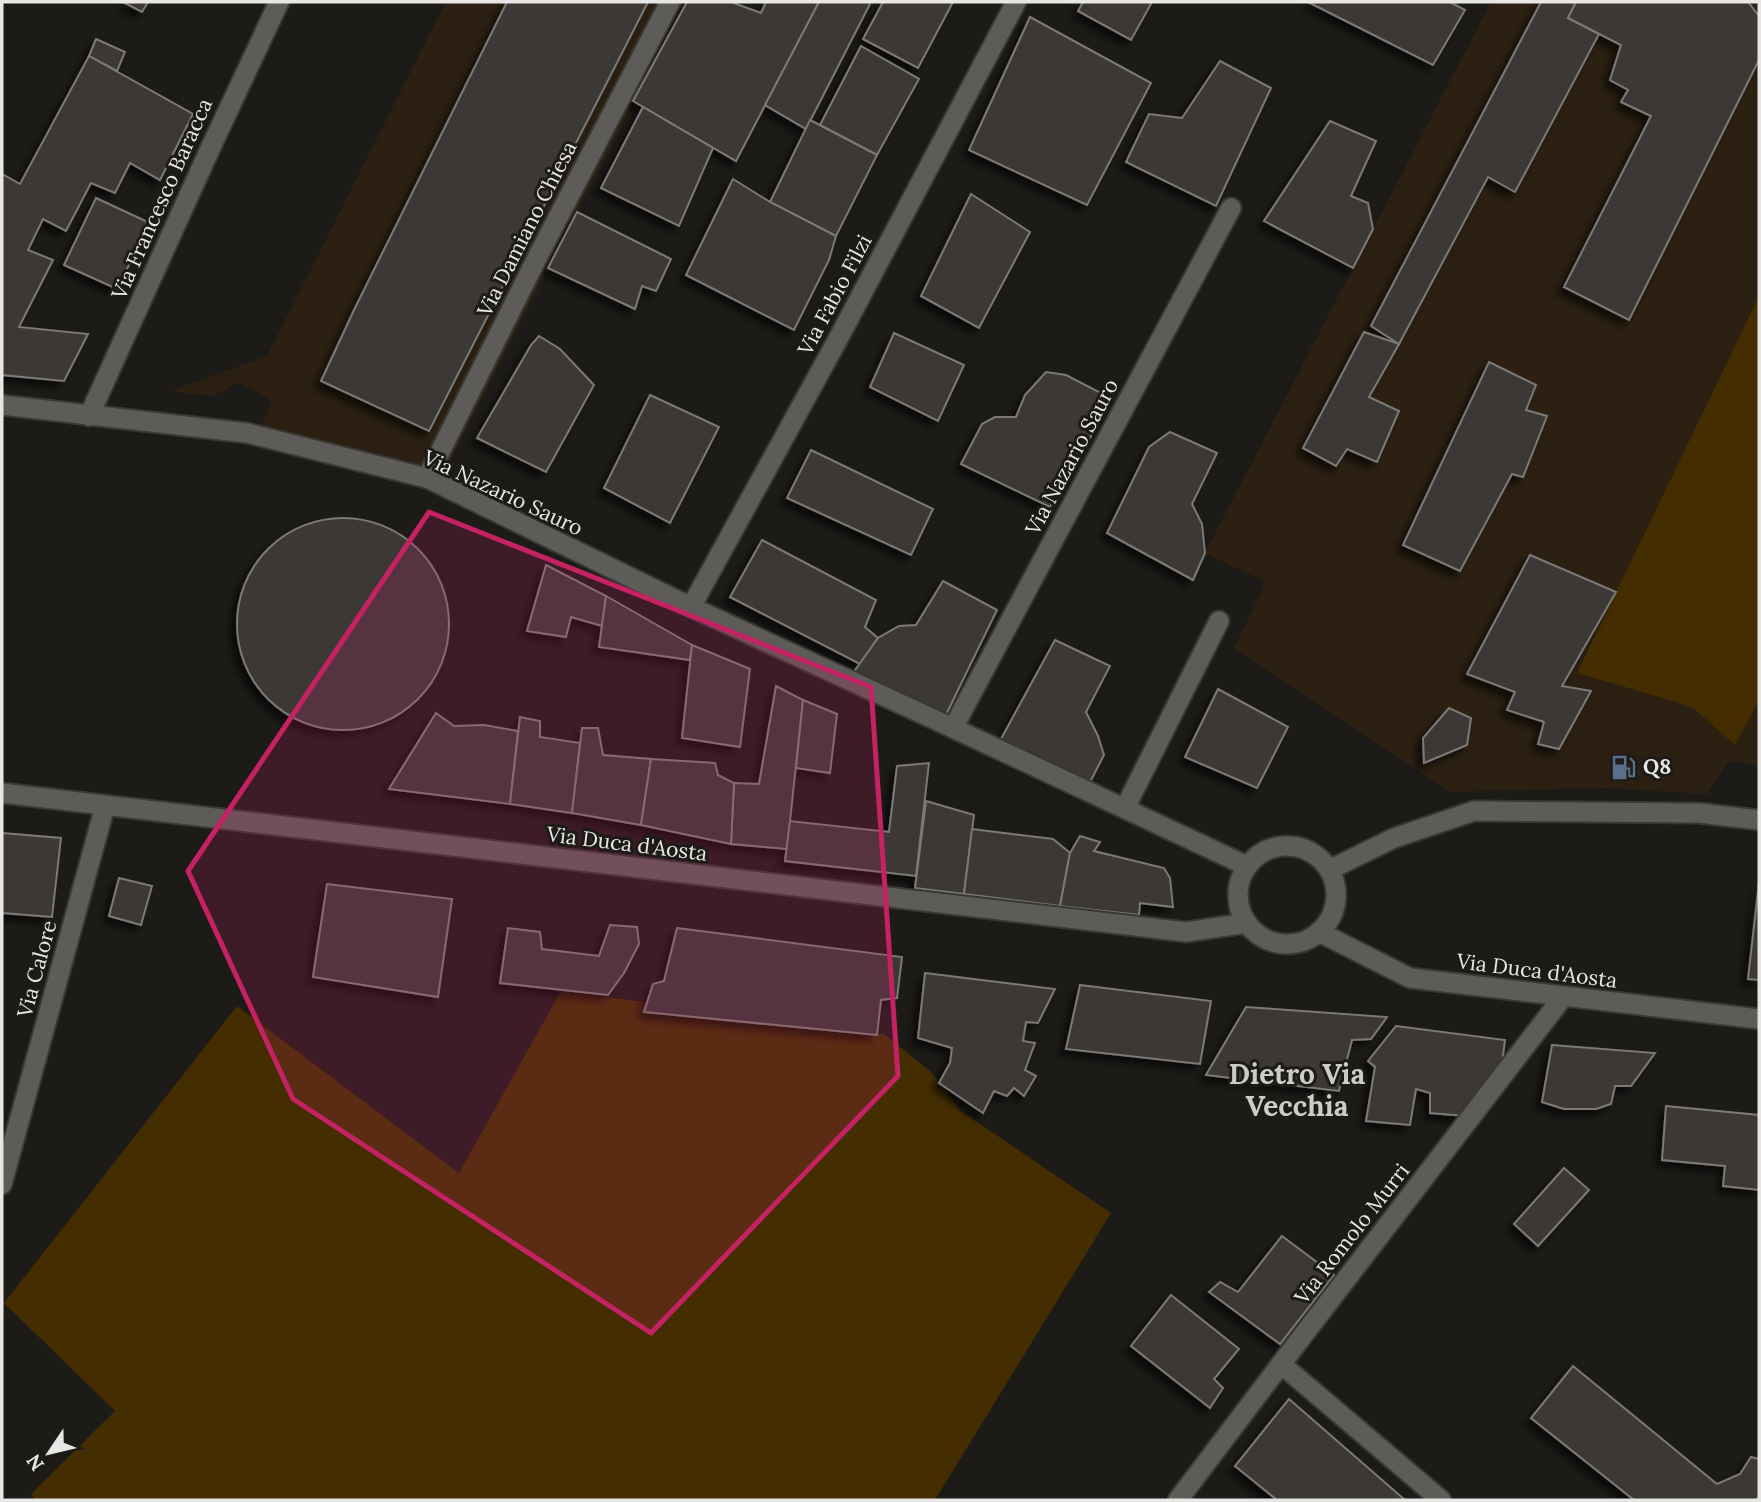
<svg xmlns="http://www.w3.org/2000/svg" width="1761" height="1502" font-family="Lora,serif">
  <defs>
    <filter id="shadow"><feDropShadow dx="-6" dy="6" stdDeviation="3.5" flood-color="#0009"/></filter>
  </defs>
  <rect width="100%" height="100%" fill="#1d1b18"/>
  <g fill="#2b2012">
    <path d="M 446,2 L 685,2 L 444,473 L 253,447 L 272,401 L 239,382 L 212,396 L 170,391 L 267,356 Z"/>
    <path d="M 1491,2 L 1759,2 L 1759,296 L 1577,673 L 1692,707 L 1735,745 L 1759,701 L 1759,766 L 1729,761 L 1707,794 L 1604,788 L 1450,792 L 1234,648 L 1266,582 L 1205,553 Z"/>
  </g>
  <g fill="#432d01">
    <path d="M 1759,296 L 1759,701 L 1735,745 L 1692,707 L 1577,673 Z"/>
    <path d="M 561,991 L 884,1034 L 930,1071 L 961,1111 L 1111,1213 L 935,1500 L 36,1500 L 31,1494 L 115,1411 L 4,1303 L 237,1006 L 459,1173 Z"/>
  </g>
  <g fill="#3a3835" stroke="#7b7976" stroke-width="2" filter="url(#shadow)">
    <path d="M 123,2 L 148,2 L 142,12 Z"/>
    <path d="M 507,2 L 648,2 L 429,431 L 321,381 L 354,310 Z"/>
    <path d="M 687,2 L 731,2 L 761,13 L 766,2 L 819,2 L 736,161 L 633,101 Z"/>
    <path d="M 819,2 L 871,2 L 806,129 L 765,105 Z"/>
    <path d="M 883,2 L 953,2 L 918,68 L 863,39 Z"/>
    <path d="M 1083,2 L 1152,2 L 1131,40 L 1078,11 Z"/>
    <path d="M 1308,2 L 1450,2 L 1465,10 L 1433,65 Z"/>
    <path d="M 1541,2 L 1576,2 L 1568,18 L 1599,34 L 1515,192 L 1488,177 L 1399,344 L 1371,326 Z"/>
    <path d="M 1576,2 L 1748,2 L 1759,16 L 1759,60 L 1629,320 L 1564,287 L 1651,116 L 1621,102 L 1628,90 L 1610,80 L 1621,45 L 1568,18 Z"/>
    <path d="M 1030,17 L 1151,83 L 1087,205 L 969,150 Z"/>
    <path d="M 96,39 L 125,52 L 117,71 L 89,56 Z"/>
    <path d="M 861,46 L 919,79 L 877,155 L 820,125 Z"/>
    <path d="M 89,56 L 193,114 L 160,180 L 130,163 L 115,193 L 91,183 L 66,231 L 43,219 L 28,250 L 53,260 L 19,327 L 88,334 L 64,381 L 2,375 L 2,174 L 20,184 Z"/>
    <path d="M 1220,61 L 1271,88 L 1216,206 L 1126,162 L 1149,114 L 1182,118 Z"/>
    <path d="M 643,107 L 713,148 L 679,226 L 601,188 Z"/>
    <path d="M 810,120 L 877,155 L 836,236 L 770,202 Z"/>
    <path d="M 1330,121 L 1376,141 L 1351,196 L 1368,203 L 1373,229 L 1353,268 L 1264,221 Z"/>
    <path d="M 733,179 L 770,202 L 836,236 L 829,260 L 794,330 L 686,275 Z"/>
    <path d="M 971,194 L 1030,232 L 979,328 L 921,296 Z"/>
    <path d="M 96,198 L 150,223 L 117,289 L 64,265 Z"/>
    <path d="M 577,212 L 671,259 L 656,291 L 642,286 L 635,309 L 548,268 Z"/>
    <path d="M 1364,332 L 1399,344 L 1369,397 L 1399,411 L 1377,462 L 1347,449 L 1336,466 L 1303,448 Z"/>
    <path d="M 894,333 L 964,365 L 938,421 L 870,387 Z"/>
    <path d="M 539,336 L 560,349 L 594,385 L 546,472 L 477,438 L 531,345 Z"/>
    <path d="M 1489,362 L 1536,385 L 1526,410 L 1547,416 L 1523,477 L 1512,474 L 1460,571 L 1403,545 Z"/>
    <path d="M 1046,372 L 1066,375 L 1103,394 L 1101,419 L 1050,507 L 961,464 L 982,424 L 995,417 L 1016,417 L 1025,395 Z"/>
    <path d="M 650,395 L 719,427 L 670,523 L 604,488 Z"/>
    <path d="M 1170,432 L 1217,453 L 1192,504 L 1202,524 L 1205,553 L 1193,580 L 1107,533 L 1149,447 Z"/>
    <path d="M 811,450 L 933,509 L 911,555 L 787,498 Z"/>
    <circle cx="343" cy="624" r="106"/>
    <path d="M 762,540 L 876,600 L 865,627 L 878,638 L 860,664 L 730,597 Z"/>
    <path d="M 1530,555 L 1616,592 L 1562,686 L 1591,691 L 1559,749 L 1538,744 L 1544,722 L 1507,710 L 1515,692 L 1467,674 Z"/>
    <path d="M 546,565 L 606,596 L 602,626 L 571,617 L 566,637 L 527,631 Z"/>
    <path d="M 943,581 L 997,610 L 942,723 L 848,680 L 878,638 L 899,626 L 916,625 Z"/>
    <path d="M 606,596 L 692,645 L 690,660 L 599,647 Z"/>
    <path d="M 1055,640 L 1110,666 L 1086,712 L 1098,736 L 1104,755 L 1086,790 L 996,748 Z"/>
    <path d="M 692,645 L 750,669 L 740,747 L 682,738 Z"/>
    <path d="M 776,686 L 803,700 L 787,849 L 731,844 L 734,783 L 759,784 Z"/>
    <path d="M 1218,689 L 1288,727 L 1257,788 L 1185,757 Z"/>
    <path d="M 803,700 L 837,714 L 830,773 L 796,768 Z"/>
    <path d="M 1449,708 L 1471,718 L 1467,745 L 1424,763 L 1423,738 Z"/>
    <path d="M 436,713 L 454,726 L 484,725 L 518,731 L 510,804 L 389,789 Z"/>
    <path d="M 520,717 L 540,721 L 540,737 L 580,743 L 572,813 L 510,804 Z"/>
    <path d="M 582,728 L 598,728 L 603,755 L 651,759 L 641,825 L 572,813 Z"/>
    <path d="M 651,759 L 715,763 L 718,775 L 734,783 L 731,844 L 641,825 Z"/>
    <path d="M 929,763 L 916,876 L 785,861 L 790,821 L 889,832 L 897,766 Z"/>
    <path d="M 926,801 L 974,815 L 964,894 L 915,888 Z"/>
    <path d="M 972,829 L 1053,839 L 1070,853 L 1060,906 L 964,894 Z"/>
    <path d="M 2,833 L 61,838 L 52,917 L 2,913 Z"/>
    <path d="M 1080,836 L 1100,842 L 1094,851 L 1164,868 L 1170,878 L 1173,907 L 1140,903 L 1139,915 L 1060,906 L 1070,853 Z"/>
    <path d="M 119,878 L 152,886 L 141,925 L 109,916 Z"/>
    <path d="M 1759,882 L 1759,980 L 1748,979 Z"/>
    <path d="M 327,884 L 452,899 L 438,997 L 313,977 Z"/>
    <path d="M 610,925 L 637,927 L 639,944 L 624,973 L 608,995 L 500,983 L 508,928 L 540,932 L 542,949 L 599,956 Z"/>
    <path d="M 677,928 L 902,957 L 897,998 L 881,1000 L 877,1035 L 644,1012 L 653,984 L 664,981 Z"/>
    <path d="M 925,973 L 1055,989 L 1038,1023 L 1026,1022 L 1023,1041 L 1035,1043 L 1025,1070 L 1036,1076 L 1024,1096 L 1014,1088 L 1007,1096 L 994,1091 L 983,1113 L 939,1083 L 950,1063 L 952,1048 L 918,1038 Z"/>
    <path d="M 1080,985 L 1211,1001 L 1200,1064 L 1066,1049 Z"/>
    <path d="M 1246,1007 L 1387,1017 L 1371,1039 L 1352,1040 L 1339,1091 L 1206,1075 Z"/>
    <path d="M 1396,1026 L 1505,1040 L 1501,1071 L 1465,1116 L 1430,1113 L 1430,1093 L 1416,1089 L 1410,1125 L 1366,1121 L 1375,1067 L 1368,1061 Z"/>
    <path d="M 1552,1045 L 1655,1053 L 1631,1086 L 1615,1086 L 1611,1104 L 1596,1109 L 1564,1109 L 1542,1102 Z"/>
    <path d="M 1666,1106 L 1759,1115 L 1759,1190 L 1723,1186 L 1725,1166 L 1662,1160 Z"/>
    <path d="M 1564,1168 L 1589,1190 L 1538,1246 L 1514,1224 Z"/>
    <path d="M 1282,1236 L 1334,1275 L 1280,1344 L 1209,1292 L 1220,1282 L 1238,1292 Z"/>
    <path d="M 1171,1295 L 1239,1349 L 1214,1379 L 1223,1388 L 1210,1408 L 1131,1346 Z"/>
    <path d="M 1573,1366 L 1717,1484 L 1740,1474 L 1751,1457 L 1759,1459 L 1759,1496 L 1756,1500 L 1634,1500 L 1531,1418 Z"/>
    <path d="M 1289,1399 L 1405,1500 L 1277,1500 L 1235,1466 Z"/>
  </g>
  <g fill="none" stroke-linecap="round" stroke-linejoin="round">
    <defs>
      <g id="minor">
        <path d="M 2,405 L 247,433 L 427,478 L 691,607 L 953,728 L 1247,866"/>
        <path d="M 89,416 L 210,149 L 279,2"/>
        <path d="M 427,478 L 537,258 L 670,2"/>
        <path d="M 691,607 L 837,341 L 1016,2"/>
        <path d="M 953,728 L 1231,208"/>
        <path d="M 1125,808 L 1219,621"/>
        <path d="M 1319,932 L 1410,978 L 1759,1019"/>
        <path d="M 2,1184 L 105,806"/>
        <path d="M 1281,1364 L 1441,1500"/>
        <path d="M 1178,1500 L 1281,1364 L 1563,997"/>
      </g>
      <g id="tertiary">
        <path d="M 2,793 L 1186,932 L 1247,923"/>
        <circle cx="1287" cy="895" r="49"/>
        <path d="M 1329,870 L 1394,838 L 1474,811 L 1699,813 L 1759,820"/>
      </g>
    </defs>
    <use href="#minor" stroke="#383836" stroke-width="23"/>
    <use href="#tertiary" stroke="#383836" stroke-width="23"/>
    <use href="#minor" stroke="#5e5c58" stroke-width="19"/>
    <use href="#tertiary" stroke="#5e5c58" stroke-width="19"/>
  </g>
  <path fill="#c42262" fill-opacity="0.2" stroke="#c42262" stroke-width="5" stroke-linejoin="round" d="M 429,512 L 871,687 L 898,1076 L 651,1333 L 293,1099 L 188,871 Z"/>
  <defs>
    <symbol id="fuel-bare" viewBox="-9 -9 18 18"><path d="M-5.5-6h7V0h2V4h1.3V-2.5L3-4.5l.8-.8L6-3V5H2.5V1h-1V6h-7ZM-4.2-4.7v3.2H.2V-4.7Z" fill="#5c6f8a" stroke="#1d1b18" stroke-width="2.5" paint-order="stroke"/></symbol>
  </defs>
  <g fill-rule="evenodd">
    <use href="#fuel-bare" x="1606" y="750" width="35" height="35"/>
  </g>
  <g text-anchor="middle" stroke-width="6" stroke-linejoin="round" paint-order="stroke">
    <g font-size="21" fill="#e8e7e5" stroke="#1d1b18">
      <text transform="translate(162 199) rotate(-66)" y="7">Via Francesco Baracca</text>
      <text transform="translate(527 229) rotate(-63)" y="7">Via Damiano Chiesa</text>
      <text transform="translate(835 295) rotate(-62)" y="7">Via Fabio Filzi</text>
      <text transform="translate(1072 457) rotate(-62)" y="7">Via Nazario Sauro</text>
      <text transform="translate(503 493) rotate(25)" y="7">Via Nazario Sauro</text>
      <text transform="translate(627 844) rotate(7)" y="7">Via Duca d'Aosta</text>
      <text transform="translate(37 969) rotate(-75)" y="7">Via Calore</text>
      <text transform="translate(1537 971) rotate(7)" y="7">Via Duca d'Aosta</text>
      <text transform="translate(1352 1234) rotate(-52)" y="7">Via Romolo Murri</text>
    </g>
    <g font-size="21" font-weight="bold" fill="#e8e7e5" stroke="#1d1b18" text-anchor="start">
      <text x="1643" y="774">Q8</text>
    </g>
    <g font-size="28" font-weight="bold" fill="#ceccc8" stroke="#1d1b18">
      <text x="1297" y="1084">Dietro Via<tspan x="1297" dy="32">Vecchia</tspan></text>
    </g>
  </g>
  <rect width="1761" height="1502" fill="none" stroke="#e8e7e5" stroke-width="7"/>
  <g transform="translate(49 1453) rotate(235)" stroke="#1d1b18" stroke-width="5" paint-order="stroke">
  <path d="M0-5L12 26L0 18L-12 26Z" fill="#e8e7e5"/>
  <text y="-10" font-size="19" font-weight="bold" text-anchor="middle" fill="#e8e7e5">N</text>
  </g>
</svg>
